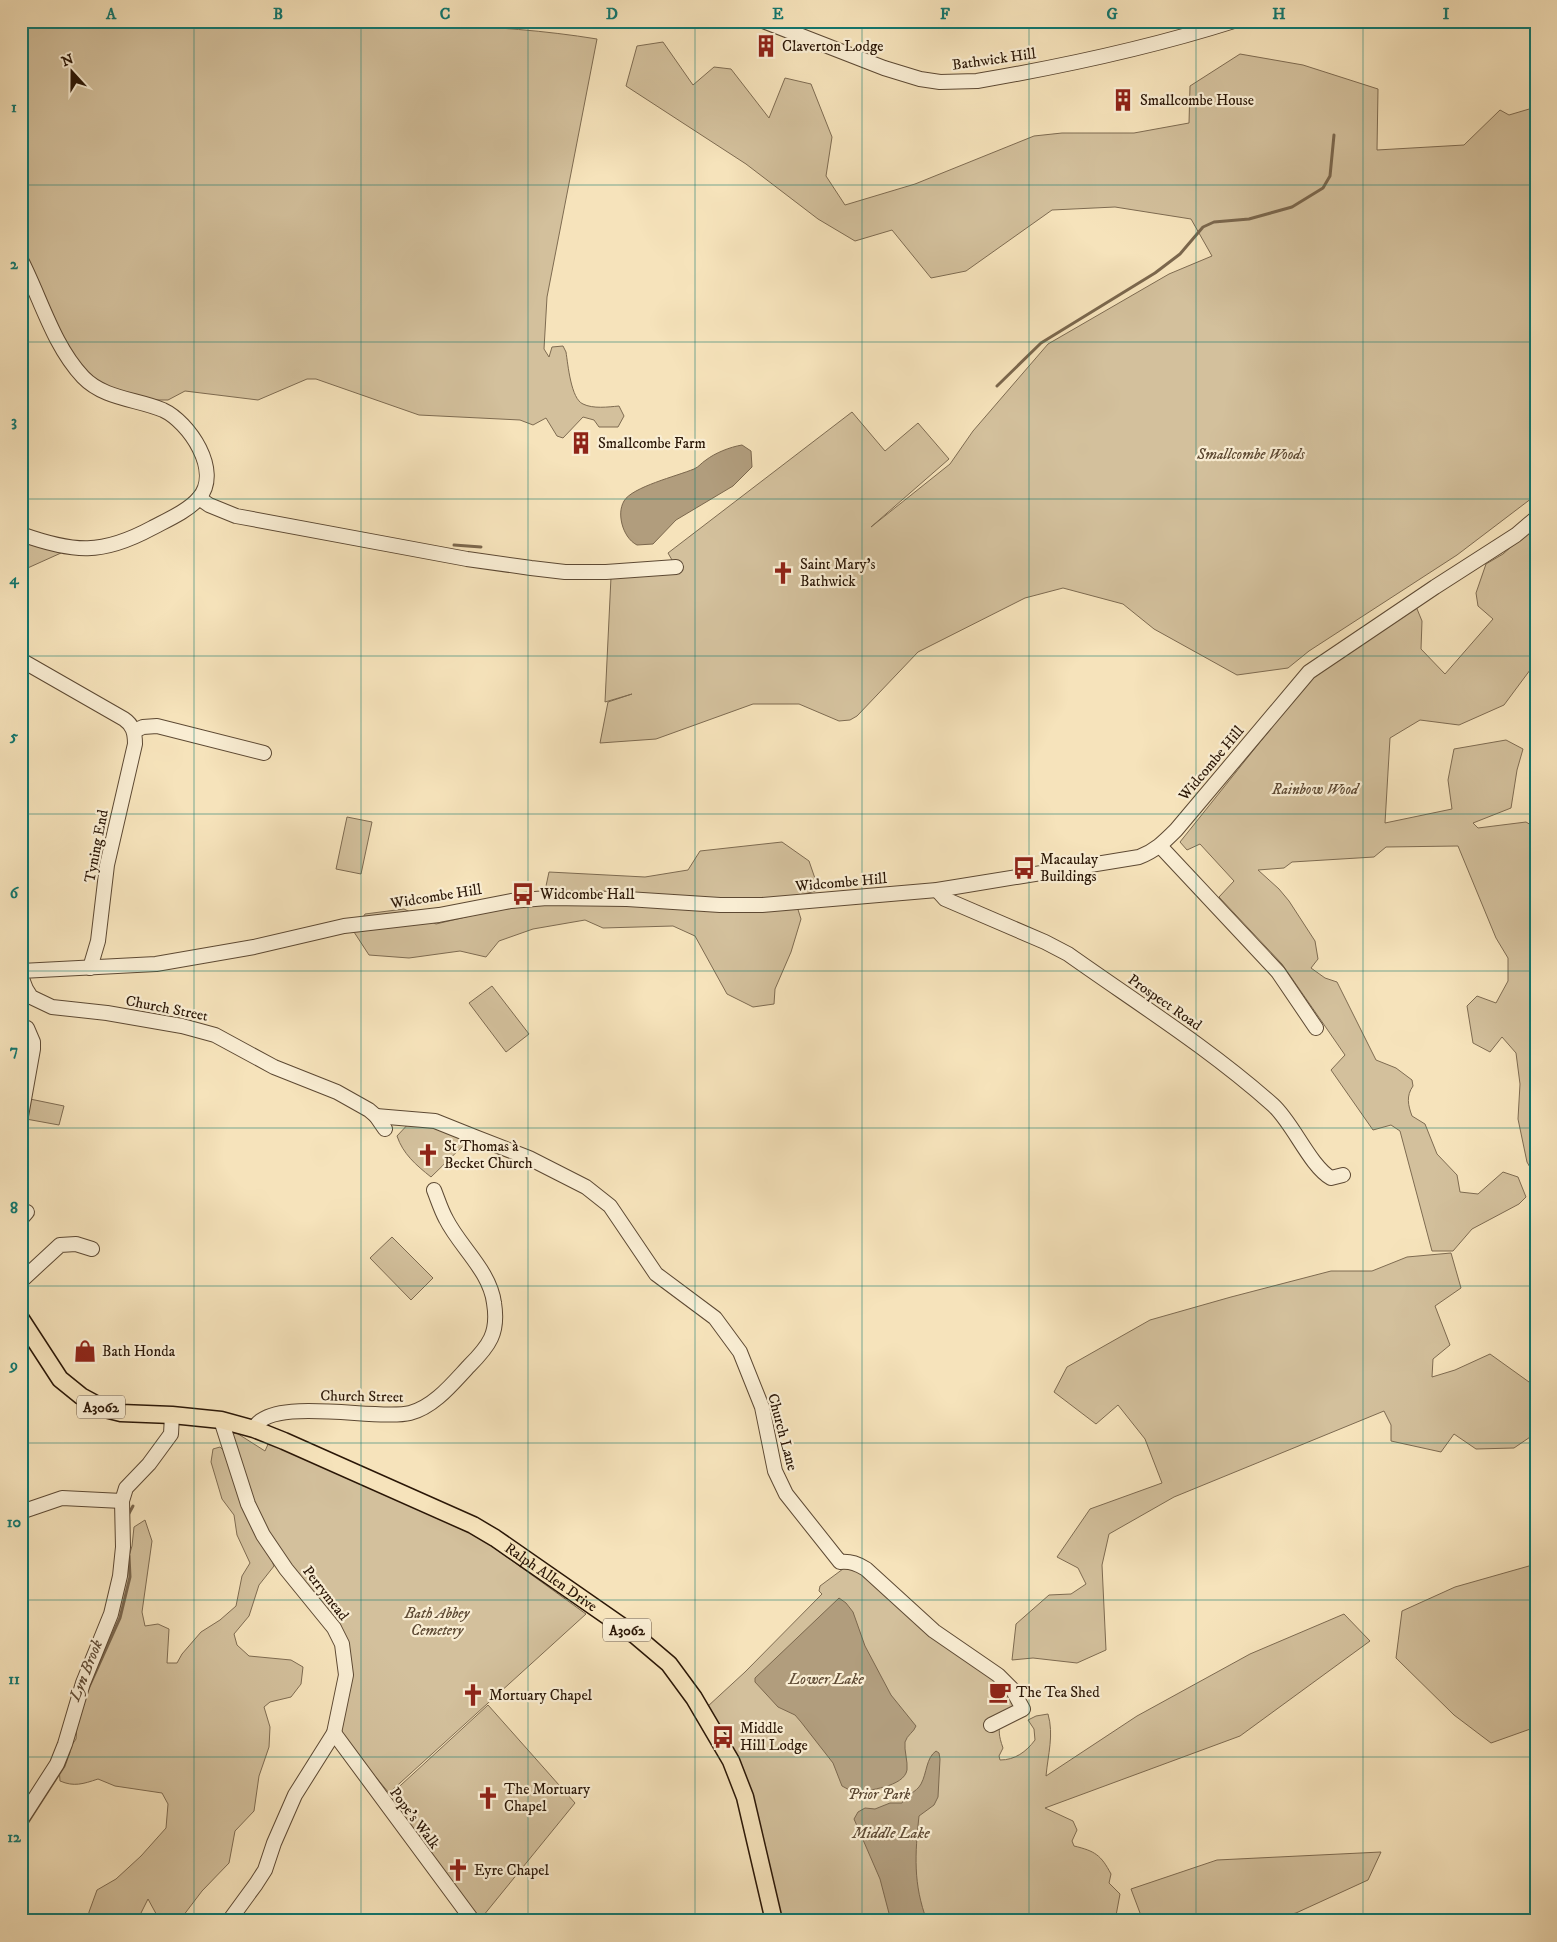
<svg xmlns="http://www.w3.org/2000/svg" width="1557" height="1942" font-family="'IM FELL DW Pica',serif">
  <rect width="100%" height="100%" fill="#f6e3bb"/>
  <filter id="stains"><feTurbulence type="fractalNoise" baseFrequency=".004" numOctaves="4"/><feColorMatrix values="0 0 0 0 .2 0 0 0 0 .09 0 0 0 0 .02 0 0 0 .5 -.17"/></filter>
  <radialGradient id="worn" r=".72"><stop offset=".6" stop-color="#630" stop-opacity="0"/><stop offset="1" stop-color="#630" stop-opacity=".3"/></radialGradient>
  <g fill="#d3c09c" stroke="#7e6b51">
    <path d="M 21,21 L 272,21 L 280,23 C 386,24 493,22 597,39 L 547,297 L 544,349 L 549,357 L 552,347 L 563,346 L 566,352 C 568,365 571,399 583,404 C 593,409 608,407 619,406 L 624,416 L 618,427 L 599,427 L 594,420 L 583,417 L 563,438 L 557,436 L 546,418 L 533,425 L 520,420 L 419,415 L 316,379 L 307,379 L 258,400 L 185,391 L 168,400 L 157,400 L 133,396 L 105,385 L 88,375 L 72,356 L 21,246 Z"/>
    <path d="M 663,42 L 693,85 L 714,67 L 731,69 L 769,118 L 785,78 L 811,84 L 832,137 L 826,176 L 845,205 L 915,184 L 1034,136 L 1062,133 L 1134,133 L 1189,123 L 1190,86 L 1240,54 L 1303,65 L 1378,89 L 1377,150 L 1464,145 L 1500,110 L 1509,115 L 1536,107 L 1536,495 L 1457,555 L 1309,651 L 1288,668 L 1237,675 L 1154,629 L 1123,604 L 1063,588 L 1025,598 L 918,652 L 857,716 L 850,720 L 839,721 L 799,704 L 753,704 L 656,739 L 600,743 L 608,702 L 632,694 L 605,702 L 611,577 L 676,567 L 668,553 L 852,412 L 885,451 L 918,423 L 949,459 L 871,527 L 950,464 L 973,431 L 1048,344 L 1169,274 L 1212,256 L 1191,219 L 1115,207 L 1052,210 L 966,271 L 931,278 L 892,230 L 855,241 L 818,219 L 746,164 L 626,86 L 637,46 Z"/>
    <path d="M 1536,525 L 1536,662 L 1504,705 L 1459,725 L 1420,720 L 1390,738 L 1385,823 L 1452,809 L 1448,780 L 1454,749 L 1506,740 L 1523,749 L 1517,770 L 1511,808 L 1473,823 L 1478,828 L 1526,822 L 1536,828 L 1536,1178 L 1527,1162 L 1518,1119 L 1520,1084 L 1516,1053 L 1502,1037 L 1490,1052 L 1473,1043 L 1467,1006 L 1477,996 L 1496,1003 L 1508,981 L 1508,958 L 1496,938 L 1458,846 L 1386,847 L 1374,857 L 1292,862 L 1284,868 L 1258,870 L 1279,889 L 1289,901 L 1315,941 L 1318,959 L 1311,968 L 1325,978 L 1337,982 L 1376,1060 L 1396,1068 L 1412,1080 L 1413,1086 C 1406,1096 1408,1105 1412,1116 L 1425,1124 L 1437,1154 L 1457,1175 L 1460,1192 L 1478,1194 L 1503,1172 L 1518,1177 L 1526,1197 L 1519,1204 L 1472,1229 L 1453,1251 L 1432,1251 L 1400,1131 L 1391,1125 L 1373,1130 L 1331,1070 L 1345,1055 L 1282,964 L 1219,897 L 1234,881 L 1200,844 L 1187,850 L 1180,842 L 1316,672 L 1415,604 L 1422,621 L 1421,649 L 1445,674 L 1493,619 L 1478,606 L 1476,593 L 1486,564 L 1503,554 Z"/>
    <path d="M 21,539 L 61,552 L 61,553 L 21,571 Z"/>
    <path d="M 347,817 L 372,822 L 361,874 L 336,869 Z"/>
    <path d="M 782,842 L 809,861 L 819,890 L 794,897 L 801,919 L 791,952 L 775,989 L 774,1004 L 753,1007 L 727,994 L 695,936 L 673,926 L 603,928 L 585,920 L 533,929 L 499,941 L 486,957 L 460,951 L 409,958 L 369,955 L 354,932 L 365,914 L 404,909 L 436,924 L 491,911 L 514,908 L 543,900 L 549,872 L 645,877 L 688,870 L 700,851 Z"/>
    <path d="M 492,986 L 529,1034 L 506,1052 L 469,1003 Z"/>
    <path d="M 30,1099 L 64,1106 L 59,1125 L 26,1119 Z"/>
    <path d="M 411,1121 L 431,1125 L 470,1139 L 431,1177 C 416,1165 403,1154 397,1136 Z"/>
    <path d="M 392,1237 L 433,1278 L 411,1300 L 370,1258 Z"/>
    <path d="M 1451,1253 L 1461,1288 L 1435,1306 L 1450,1345 L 1433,1359 L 1432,1377 L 1455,1370 L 1490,1354 L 1536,1387 L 1536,1433 L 1514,1448 L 1476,1449 L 1454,1434 L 1441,1452 L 1391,1441 L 1391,1425 L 1384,1411 L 1174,1497 L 1109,1534 L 1102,1565 L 1106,1650 L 1077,1663 L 1033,1658 L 1012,1660 L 1016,1624 L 1049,1595 L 1071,1594 L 1086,1584 L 1078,1568 L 1057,1557 L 1090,1509 L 1162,1483 L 1145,1439 L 1118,1405 L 1096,1424 L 1054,1392 L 1067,1367 L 1150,1320 L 1231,1297 L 1331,1271 L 1372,1271 L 1407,1257 Z"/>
    <path d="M 235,1432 L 265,1451 L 269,1442 L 479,1537 L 586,1614 L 389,1793 L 341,1735 L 348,1651 L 269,1533 L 253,1502 L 232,1437 Z"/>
    <path d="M 220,1447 L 225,1452 L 274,1566 L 259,1585 L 249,1616 L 234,1634 L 237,1645 L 249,1656 L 291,1660 L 303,1667 L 301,1684 L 291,1697 L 270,1702 L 264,1707 L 270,1727 L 269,1747 L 259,1776 L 254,1811 L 235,1831 L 229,1863 L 202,1891 L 183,1916 L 173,1921 L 160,1921 L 148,1899 L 137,1921 L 88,1921 L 89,1912 L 97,1890 L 116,1879 L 141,1856 L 166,1828 L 168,1804 L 162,1793 L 115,1786 L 98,1779 C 83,1784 74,1787 60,1781 L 59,1767 L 67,1752 L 76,1739 L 78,1711 L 124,1573 L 132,1546 L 134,1527 L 145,1520 L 152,1541 L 142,1612 L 145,1626 L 158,1624 L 169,1629 L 167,1663 L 177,1663 L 182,1654 L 201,1632 L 220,1620 L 236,1606 L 242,1576 L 250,1563 L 237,1535 L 234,1515 L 222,1499 L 211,1462 L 213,1449 Z"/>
    <path d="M 851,1563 L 1000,1678 L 1019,1705 C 1002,1722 994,1723 1003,1748 L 999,1756 L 1000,1760 C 1015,1760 1026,1752 1035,1740 L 1034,1729 L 1028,1720 L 1036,1716 L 1048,1714 C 1054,1735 1048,1754 1046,1776 L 1137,1716 L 1250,1654 L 1344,1614 L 1370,1641 L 1240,1736 L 1045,1808 L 1073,1821 L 1077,1830 L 1072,1841 L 1074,1846 C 1095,1851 1101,1855 1111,1874 L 1109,1883 L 1120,1894 L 1115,1921 L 778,1921 L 707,1707 L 745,1672 L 822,1594 L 819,1591 L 820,1586 Z"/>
    <path d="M 1536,1564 L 1536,1727 L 1491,1743 L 1454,1715 L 1396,1658 L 1402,1611 L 1455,1587 Z"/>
    <path d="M 488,1705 L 575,1803 L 479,1921 L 389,1796 Z"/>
    <path d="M 1381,1852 L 1368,1880 L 1296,1913 L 1264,1921 L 1143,1921 L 1131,1889 L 1217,1860 Z"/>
  </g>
  <g fill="#b19d7d" stroke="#7b674d">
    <path d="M 742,445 L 751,451 L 752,467 L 733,486 L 676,520 L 653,544 L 637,545 C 629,541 624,532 622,524 C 620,516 620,508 624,501 C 632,487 677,476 694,469 C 699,467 701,463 706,460 C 715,453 730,447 742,445 Z"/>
    <path d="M 839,1598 L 846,1603 L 853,1612 L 865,1646 L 891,1695 L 916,1726 C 914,1732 907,1735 905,1742 C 904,1751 908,1761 907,1770 C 904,1787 868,1790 855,1793 L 842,1786 L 833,1763 L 801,1722 L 795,1715 L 778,1707 L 755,1682 L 755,1678 Z"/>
    <path d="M 936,1751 L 939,1753 L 940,1759 L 938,1797 L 934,1805 L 919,1816 C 915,1854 913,1884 927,1921 L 891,1921 L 880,1879 L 854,1819 L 858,1812 L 865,1808 L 875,1809 L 890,1803 L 902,1803 C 906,1794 916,1793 921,1784 C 927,1773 926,1758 936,1751 Z"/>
  </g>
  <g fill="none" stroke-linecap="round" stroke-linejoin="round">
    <g stroke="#7b674d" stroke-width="3">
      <path d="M 997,386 L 1041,343 L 1155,273 L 1180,254 L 1203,227 L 1214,222 L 1249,219 L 1292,207 L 1323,188 L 1330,176 L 1334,135"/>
      <path d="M 454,545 L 481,547"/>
      <path d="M 127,1517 L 133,1506"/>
      <path d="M 88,1689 L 120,1618 L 130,1577 L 129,1556"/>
      <path d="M 21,1833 L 64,1766 L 69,1752"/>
    </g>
    <defs>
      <g id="minor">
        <path d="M 763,21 L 884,68 L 920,79 L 940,82 L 977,81 C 1065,66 1149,48 1234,21"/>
        <path d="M 21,260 C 41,299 53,345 83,377 C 104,399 137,399 163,410 C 189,422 222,471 199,498 C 188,511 167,520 152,528 C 102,555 74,553 21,534"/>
        <path d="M 199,498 L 209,505 L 236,516 L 467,559 L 531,568 L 565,572 L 606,572 L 676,567"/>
        <path d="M 21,660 L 124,719 C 133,725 135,733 135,744 L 107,865 L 98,941 L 90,968"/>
        <path d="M 134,731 L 143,727 L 157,726 L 264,753"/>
        <path d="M 1160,846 L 1278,972 L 1316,1028"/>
        <path d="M 937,890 L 945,899 L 1045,942 L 1068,954 C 1137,1003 1209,1048 1273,1105 C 1293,1123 1310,1166 1331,1178 L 1343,1175"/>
        <path d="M 21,971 L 156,964 L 254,947 L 344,926 L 439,915 L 511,901 L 547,898 L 627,899 L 720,905 L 762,905 L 937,890 L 1139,857 C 1155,851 1164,842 1176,830 L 1309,672 L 1435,587 L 1516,535 L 1536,518"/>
        <path d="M 21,976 L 26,989 L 31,997 L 52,1007 L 107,1013 L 182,1026 L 215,1035 L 274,1067 L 337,1092 L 369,1110 L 376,1116 L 385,1129"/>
        <path d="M 21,1116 L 33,1049 L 33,1042 L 27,1028"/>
        <path d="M 376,1116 L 435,1121 L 475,1137 L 529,1158 L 586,1187 L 610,1206 L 656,1274 L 715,1318 L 740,1352 L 762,1407 L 775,1471 L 786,1494 L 840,1562 C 851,1561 858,1564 866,1569 L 934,1631 L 998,1675 L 1012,1689 L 1023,1709 L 991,1725"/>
        <path d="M 21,1219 L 27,1212"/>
        <path d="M 21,1281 L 60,1245 L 76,1244 L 92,1249"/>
        <path d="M 221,1420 L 248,1504 L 263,1535 L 286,1569 L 334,1628 L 342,1644 L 346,1675 L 334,1733 L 295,1795 L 274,1843 L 265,1870 L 256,1884 L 229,1921"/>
        <path d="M 254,1429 C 268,1395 377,1421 410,1413 C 434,1407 453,1383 469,1366 C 489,1346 499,1333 494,1303 C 490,1271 460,1247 446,1219 C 441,1210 438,1200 434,1190"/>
        <path d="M 21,1512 L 62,1498 L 122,1501"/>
        <path d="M 334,1733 L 473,1921"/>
        <path d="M 21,1820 L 57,1764 L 65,1744 L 83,1683 L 111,1614 L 120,1576 L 123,1547 L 122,1501 L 126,1488 L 149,1464 L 171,1434 L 172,1415"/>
      </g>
      <g id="major">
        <path id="s1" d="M 21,1319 L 60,1379 L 81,1396 L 105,1409 L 121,1413 L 172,1415 L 221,1420 L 254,1429 L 284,1441 L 473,1525 L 495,1538 L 636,1636 L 669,1664 L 694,1698 L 731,1761 L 745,1797 L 774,1921"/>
      </g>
    </defs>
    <use href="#minor" stroke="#5d4933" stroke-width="16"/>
    <use href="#major" stroke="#2a1606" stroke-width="19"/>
    <use href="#minor" stroke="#f9edd3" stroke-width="14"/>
    <use href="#major" stroke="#f6e3bb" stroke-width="16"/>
  </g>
  <path fill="none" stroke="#0f766e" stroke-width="1" stroke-opacity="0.55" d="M 194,21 L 194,1921M 361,21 L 361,1921M 528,21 L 528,1921M 695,21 L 695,1921M 862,21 L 862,1921M 1029,21 L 1029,1921M 1196,21 L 1196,1921M 1363,21 L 1363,1921M 21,185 L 1536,185M 21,342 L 1536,342M 21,499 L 1536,499M 21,656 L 1536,656M 21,814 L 1536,814M 21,971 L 1536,971M 21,1128 L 1536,1128M 21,1286 L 1536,1286M 21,1443 L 1536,1443M 21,1600 L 1536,1600M 21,1757 L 1536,1757"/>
  <defs>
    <symbol id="building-bare" viewBox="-9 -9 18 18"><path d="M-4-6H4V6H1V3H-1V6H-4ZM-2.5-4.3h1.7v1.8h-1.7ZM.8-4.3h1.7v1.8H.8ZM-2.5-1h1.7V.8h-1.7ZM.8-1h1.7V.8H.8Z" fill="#8f2418" stroke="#f9edd3" stroke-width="2.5" paint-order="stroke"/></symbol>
    <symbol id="church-bare" viewBox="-9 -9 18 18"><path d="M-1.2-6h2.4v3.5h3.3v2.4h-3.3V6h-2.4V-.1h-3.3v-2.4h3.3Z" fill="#8f2418" stroke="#f9edd3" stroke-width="2.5" paint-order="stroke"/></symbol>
    <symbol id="bus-bare" viewBox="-9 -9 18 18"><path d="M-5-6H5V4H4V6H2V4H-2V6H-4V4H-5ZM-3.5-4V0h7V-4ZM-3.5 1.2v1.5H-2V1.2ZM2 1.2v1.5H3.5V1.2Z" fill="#8f2418" stroke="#f9edd3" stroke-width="2.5" paint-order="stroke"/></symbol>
    <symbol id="shop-bare" viewBox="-9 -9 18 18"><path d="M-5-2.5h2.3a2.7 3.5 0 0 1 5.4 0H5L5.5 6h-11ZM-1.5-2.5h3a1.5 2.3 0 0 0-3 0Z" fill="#8f2418" stroke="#f9edd3" stroke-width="2.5" paint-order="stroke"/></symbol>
    <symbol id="cafe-bare" viewBox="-9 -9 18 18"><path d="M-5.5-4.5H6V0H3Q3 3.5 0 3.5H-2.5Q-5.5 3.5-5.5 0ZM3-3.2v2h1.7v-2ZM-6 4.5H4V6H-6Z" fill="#8f2418" stroke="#f9edd3" stroke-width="2.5" paint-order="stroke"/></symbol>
  </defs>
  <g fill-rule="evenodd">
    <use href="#building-bare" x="750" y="30" width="32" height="32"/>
    <use href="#building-bare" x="1107" y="84" width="32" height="32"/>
    <use href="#building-bare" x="565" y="427" width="32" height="32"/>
    <use href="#church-bare" x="767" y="557" width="32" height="32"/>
    <use href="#bus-bare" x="1008" y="852" width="32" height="32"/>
    <use href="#bus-bare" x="507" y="878" width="32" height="32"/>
    <use href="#church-bare" x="412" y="1139" width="32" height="32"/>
    <use href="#shop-bare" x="69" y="1335" width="32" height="32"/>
    <use href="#cafe-bare" x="984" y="1676" width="32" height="32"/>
    <use href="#church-bare" x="457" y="1679" width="32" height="32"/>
    <use href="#bus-bare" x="707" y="1721" width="32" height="32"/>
    <use href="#church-bare" x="472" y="1782" width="32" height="32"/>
    <use href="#church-bare" x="442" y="1854" width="32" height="32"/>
  </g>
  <g text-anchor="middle" stroke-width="4.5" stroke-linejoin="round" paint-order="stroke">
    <g fill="#f9edd3" stroke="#685644" stroke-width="1">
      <rect x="77" y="1395.5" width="48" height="23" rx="4"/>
      <rect x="603" y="1618.5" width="48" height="23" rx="4"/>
    </g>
    <g font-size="14" font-weight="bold" fill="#2a1606">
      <text x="101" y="1412">A3062</text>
      <text x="627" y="1635">A3062</text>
    </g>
    <g font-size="15" fill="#2a1606" stroke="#f9edd3" text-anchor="start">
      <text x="782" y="51">Claverton Lodge</text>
      <text x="1140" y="105">Smallcombe House</text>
      <text x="598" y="448">Smallcombe Farm</text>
      <text x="800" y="569">Saint Mary's<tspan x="800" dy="17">Bathwick</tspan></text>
      <text x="1040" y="864">Macaulay<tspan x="1040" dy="17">Buildings</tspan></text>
      <text x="540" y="899">Widcombe Hall</text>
      <text x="444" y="1151">St Thomas à<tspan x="444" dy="17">Becket Church</tspan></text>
      <text x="102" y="1356">Bath Honda</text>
      <text x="1016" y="1697">The Tea Shed</text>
      <text x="489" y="1700">Mortuary Chapel</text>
      <text x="740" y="1733">Middle<tspan x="740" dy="17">Hill Lodge</tspan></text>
      <text x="504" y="1794">The Mortuary<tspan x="504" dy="17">Chapel</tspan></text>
      <text x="474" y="1875">Eyre Chapel</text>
    </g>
    <g font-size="15" fill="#2a1606" stroke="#f9edd3">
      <text transform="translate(994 59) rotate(-8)" y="5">Bathwick Hill</text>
      <text transform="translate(1211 763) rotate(-50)" y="5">Widcombe Hill</text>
      <text transform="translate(96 846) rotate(-79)" y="5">Tyning End</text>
      <text transform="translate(841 882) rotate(-5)" y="5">Widcombe Hill</text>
      <text transform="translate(436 896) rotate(-9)" y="5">Widcombe Hill</text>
      <text transform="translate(1165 1002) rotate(35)" y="5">Prospect Road</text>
      <text transform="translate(167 1008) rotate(11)" y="5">Church Street</text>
      <text transform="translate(362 1396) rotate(1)" y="5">Church Street</text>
      <text transform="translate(783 1432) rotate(75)" y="5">Church Lane</text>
      <text dy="5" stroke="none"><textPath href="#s1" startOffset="610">Ralph Allen Drive</textPath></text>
      <text transform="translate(326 1593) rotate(52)" y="5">Perrymead</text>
      <text transform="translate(415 1818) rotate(53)" y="5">Pope's Walk</text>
    </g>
    <g font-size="15" font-style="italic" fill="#5d4933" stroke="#f9edd3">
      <text x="1251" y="459">Smallcombe Woods</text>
      <text x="1315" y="794">Rainbow Wood</text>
      <text x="437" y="1618">Bath Abbey<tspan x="437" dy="17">Cemetery</tspan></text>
      <text x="879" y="1799">Prior Park</text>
    </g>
    <g font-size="16" font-style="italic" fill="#604c36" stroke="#f9edd3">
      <text transform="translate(85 1670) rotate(-68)" y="6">Lyn Brook</text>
      <text x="826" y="1684">Lower Lake</text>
      <text x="891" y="1838">Middle Lake</text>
    </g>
  </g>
  <rect width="1557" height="1942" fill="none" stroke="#f6e3bb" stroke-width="55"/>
  <g transform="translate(72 72) rotate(339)" stroke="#f9edd3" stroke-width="4" paint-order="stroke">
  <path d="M0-4L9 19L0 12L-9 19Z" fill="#2a1606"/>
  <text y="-8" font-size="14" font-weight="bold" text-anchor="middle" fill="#2a1606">N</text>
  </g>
  <rect x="28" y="28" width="1502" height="1886" fill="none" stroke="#0f766e" stroke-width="2"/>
  <g font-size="16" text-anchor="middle" font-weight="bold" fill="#0f766e">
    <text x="111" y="19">A</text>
    <text x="278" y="19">B</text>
    <text x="445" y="19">C</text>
    <text x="612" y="19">D</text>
    <text x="778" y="19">E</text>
    <text x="945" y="19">F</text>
    <text x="1112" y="19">G</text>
    <text x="1279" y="19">H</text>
    <text x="1446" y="19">I</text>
    <text x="14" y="112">1</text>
    <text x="14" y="269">2</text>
    <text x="14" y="426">3</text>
    <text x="14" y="584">4</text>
    <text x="14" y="741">5</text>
    <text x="14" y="898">6</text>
    <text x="14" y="1055">7</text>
    <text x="14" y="1213">8</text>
    <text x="14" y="1370">9</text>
    <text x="14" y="1527">10</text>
    <text x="14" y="1684">11</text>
    <text x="14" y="1842">12</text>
  </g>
  <rect width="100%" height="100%" filter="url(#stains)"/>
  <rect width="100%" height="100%" fill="url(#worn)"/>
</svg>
